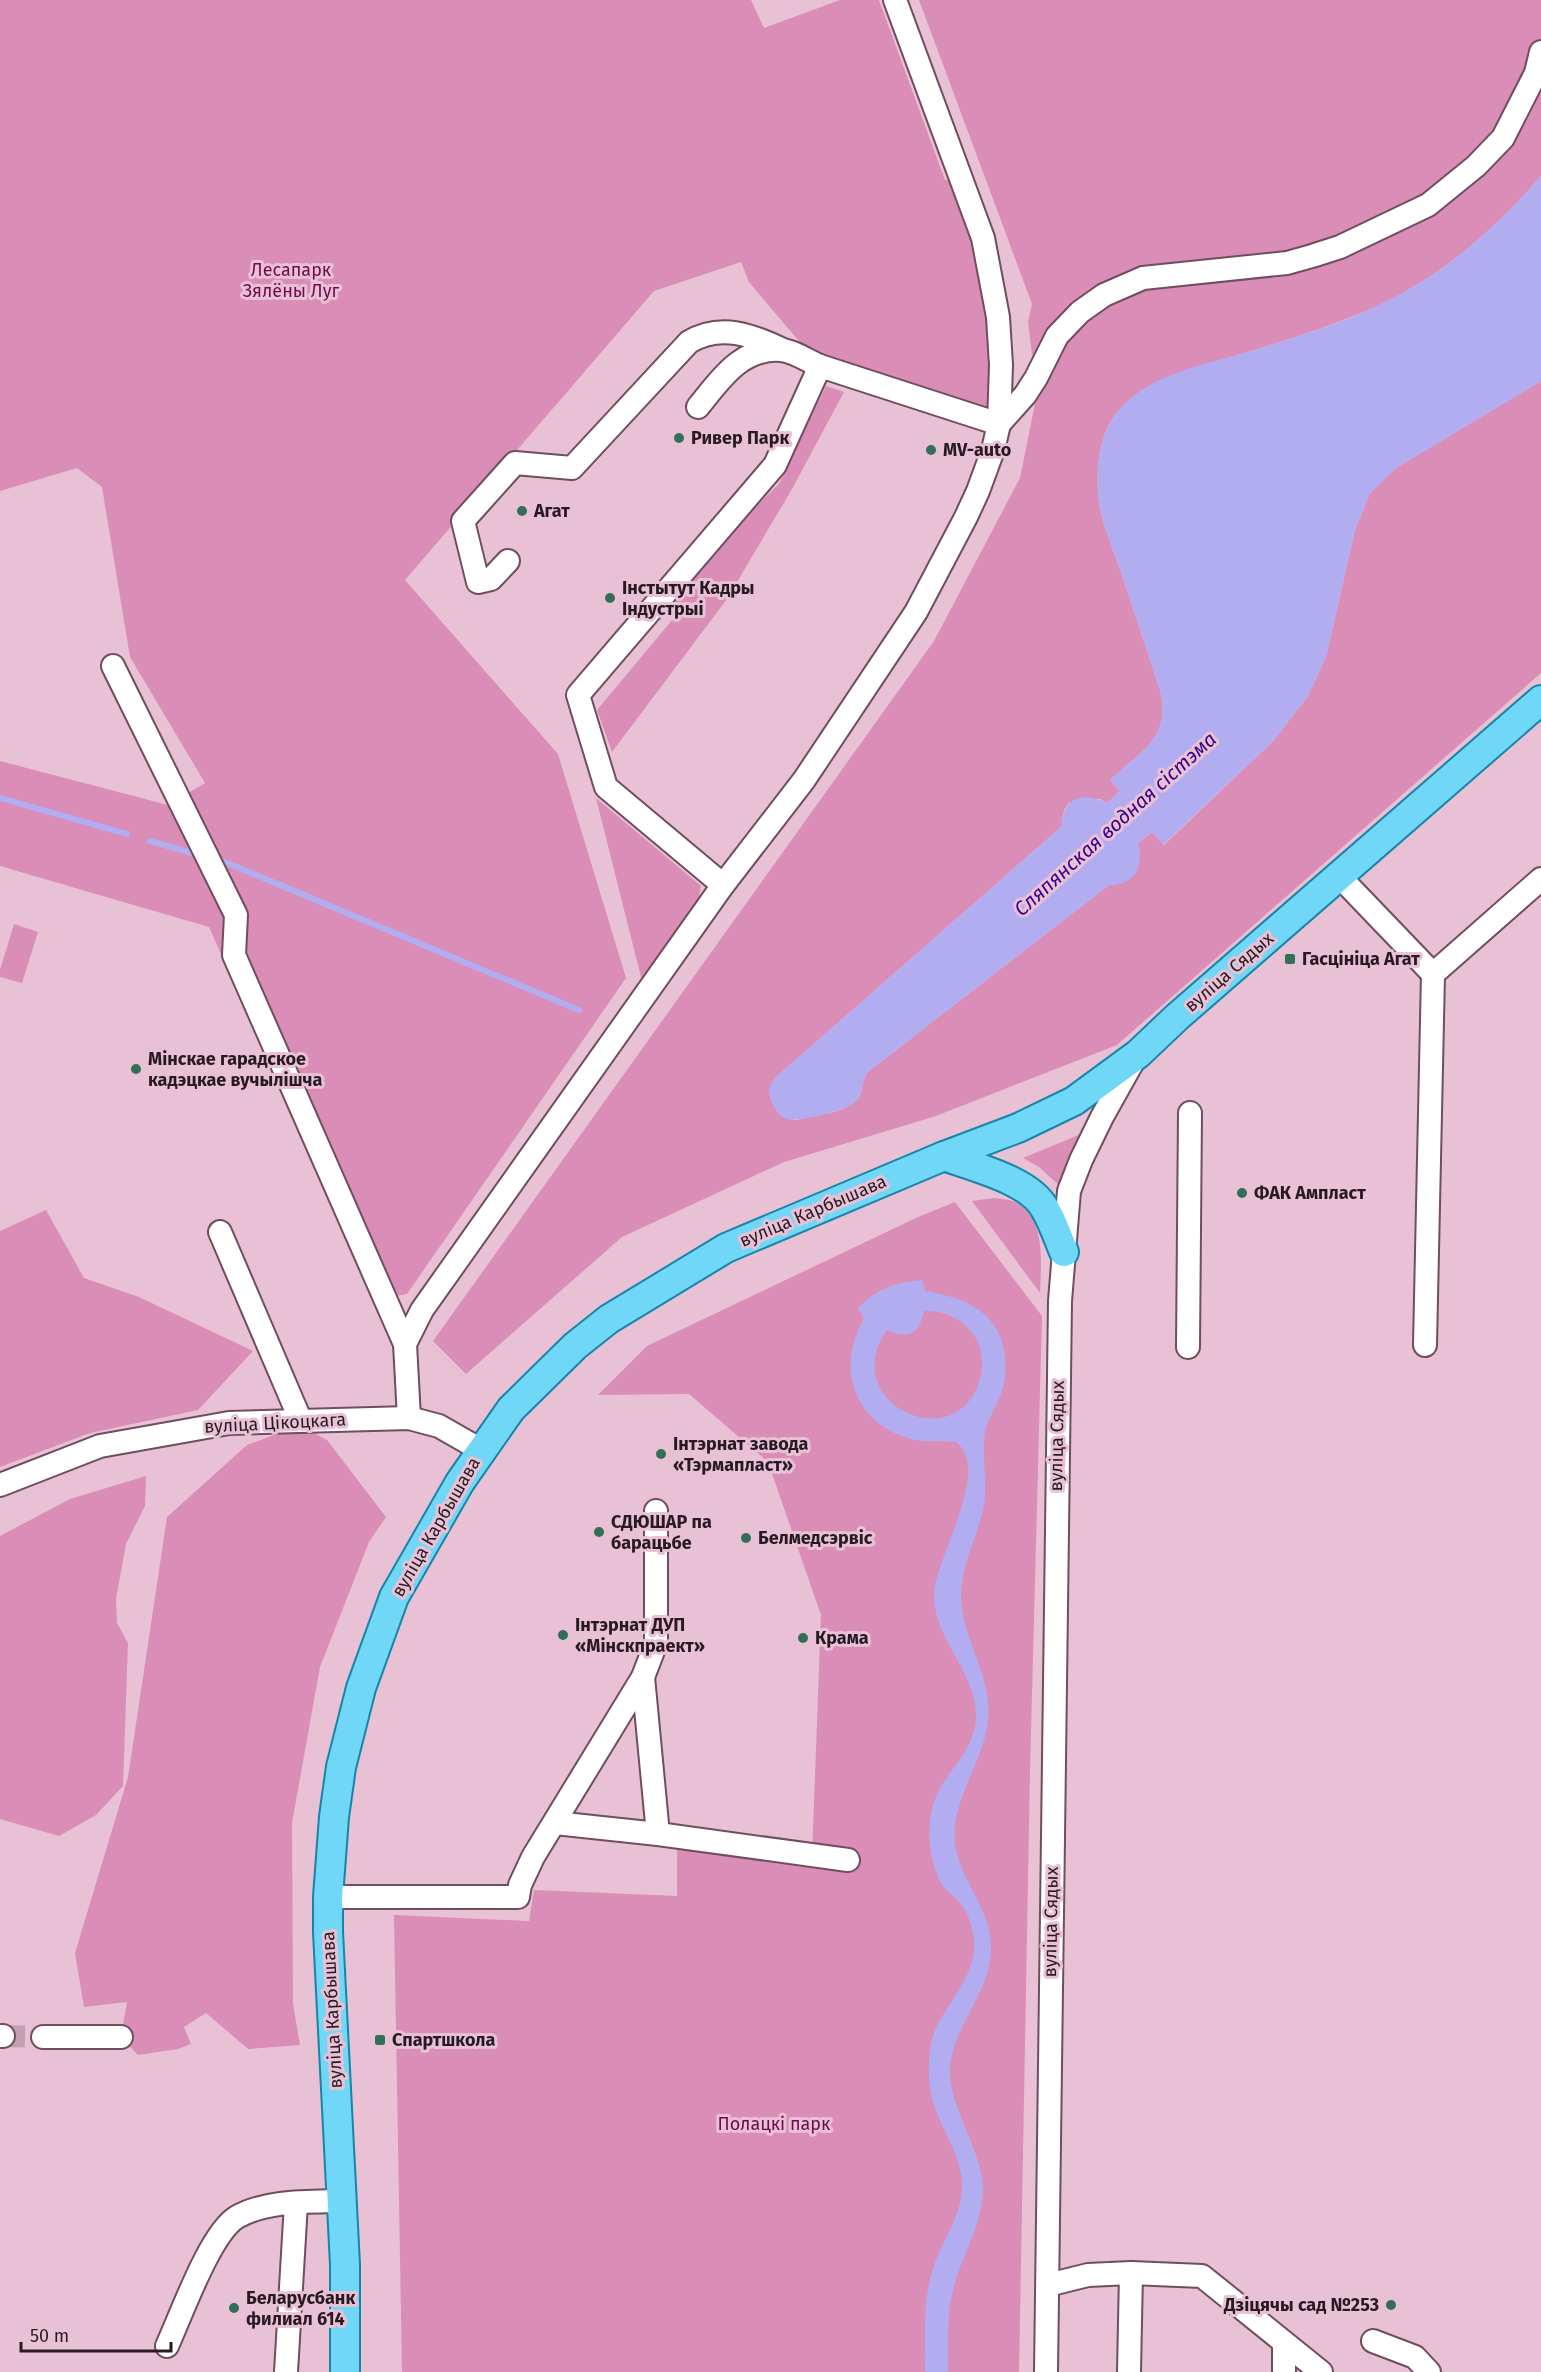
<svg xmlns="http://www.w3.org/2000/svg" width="1541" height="2372" font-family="'Fira Sans',sans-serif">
  <rect width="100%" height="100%" fill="#e9c1d5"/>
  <g fill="#da8db7">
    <path d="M 0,0 L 751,0 L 764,28 L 840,0 L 879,0 L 945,180 L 962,180 L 983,238 L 999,424 L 820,366 L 749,282 L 741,262 L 654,291 L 405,580 L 558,754 L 626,978 L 407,1294 L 374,1300 L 209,927 L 0,866 L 0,761 L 168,805 L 205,783 L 130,657 L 102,487 L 77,468 L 0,491 Z"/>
    <path d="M 919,0 L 1541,0 L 1541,176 C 1496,228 1442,276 1379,305 C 1334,326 1286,340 1238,355 C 1199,367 1153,376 1123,406 C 1101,427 1096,462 1098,491 C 1099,517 1111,544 1120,569 C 1133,609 1147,649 1160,690 C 1172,737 1141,751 1110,780 L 1120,791 L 1107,803 L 1100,799 L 1069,803 L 1064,810 L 1061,827 L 776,1077 C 762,1094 776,1120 797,1120 C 816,1115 853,1113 861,1093 C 864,1084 862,1078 869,1071 L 1109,885 C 1133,885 1144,865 1138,843 L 1152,832 L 1164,845 L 1274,740 L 1308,696 L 1326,657 L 1355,530 L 1370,493 L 1396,468 L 1541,381 L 1541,673 L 1117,1045 L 936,1116 L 784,1162 L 622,1237 L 466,1374 L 433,1341 L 934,641 L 1020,478 L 1037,394 L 1028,322 L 1032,304 Z"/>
    <path d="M 826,386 L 844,392 L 792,489 L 727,599 L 612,752 L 597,710 L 673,619 L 663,608 L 734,528 L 779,484 Z"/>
    <path d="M 596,798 L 701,886 L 698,901 L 642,981 Z"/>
    <path d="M 14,924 L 38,932 L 22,983 L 0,977 L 0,970 Z"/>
    <path d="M 1081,1134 L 1061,1187 L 1039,1167 L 1023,1158 Z"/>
    <path d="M 993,1198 C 1002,1199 1012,1199 1020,1205 C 1046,1223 1041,1266 1040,1293 L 972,1201 Z"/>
    <path d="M 955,1202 L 1042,1316 L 1030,1771 L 1019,2372 L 402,2372 L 394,1915 L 529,1921 L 534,1890 L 677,1896 L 677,1850 L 812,1855 L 821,1615 L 768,1462 L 689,1394 L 598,1395 L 647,1346 L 918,1217 Z"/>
    <path d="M 46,1210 L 84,1278 L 139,1297 L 253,1351 L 198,1410 L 90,1433 L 0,1467 L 0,1231 Z"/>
    <path d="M 308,1430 L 327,1440 L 386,1517 L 369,1542 L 320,1667 L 292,1823 L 293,2004 L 300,2045 L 248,2049 L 206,2013 L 184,2027 L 191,2044 L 178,2049 L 138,2055 L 121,2037 L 127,2002 L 84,2007 L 75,1953 L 128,1777 L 167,1517 L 247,1445 L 285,1431 Z"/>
    <path d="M 146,1476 L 145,1506 L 126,1544 L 116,1599 L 117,1623 L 128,1643 L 123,1786 L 96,1815 L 59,1836 L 0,1819 L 0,1536 L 70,1499 Z"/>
  </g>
  <g fill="#b1adf0" fill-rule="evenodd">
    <path d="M 1541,176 L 1541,381 L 1396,468 L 1370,493 L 1355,530 L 1326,657 L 1308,696 L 1274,740 L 1163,845 L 1152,832 L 1138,843 C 1144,866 1136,885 1109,885 L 869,1071 C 860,1080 865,1095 854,1103 C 844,1111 798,1122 787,1119 C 779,1116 775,1109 772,1102 C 767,1092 769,1085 776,1077 L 1061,827 C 1064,797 1081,791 1107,803 L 1120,791 L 1110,780 C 1141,751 1172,737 1160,690 C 1147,649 1133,609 1120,569 C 1111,544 1099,517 1098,491 C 1096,462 1101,431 1120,409 C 1150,373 1208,364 1251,351 C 1294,338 1338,325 1379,305 C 1442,276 1496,228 1541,176 Z"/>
    <path d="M 922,1280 L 925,1291 C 962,1297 995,1309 1004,1349 C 1007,1367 1006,1384 998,1401 C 994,1410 989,1418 986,1428 C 980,1454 989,1482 983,1510 C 977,1537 961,1566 961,1595 C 961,1638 993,1676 988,1721 C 984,1761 949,1804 955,1844 C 960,1881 992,1909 991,1949 C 991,1991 955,2024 950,2065 C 946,2104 982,2147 983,2189 C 983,2225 961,2256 953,2290 C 946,2316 949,2345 948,2372 L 925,2372 C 926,2339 922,2304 932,2272 C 940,2242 963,2217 962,2183 C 961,2158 946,2136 937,2113 C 928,2093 927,2066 931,2044 C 936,2013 970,1988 974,1950 C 976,1936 969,1913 960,1903 C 955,1896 947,1892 942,1885 C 936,1875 933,1863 931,1852 C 927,1829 930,1805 942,1785 C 956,1763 974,1746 976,1719 C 978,1673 935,1642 934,1597 C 934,1557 993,1471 956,1442 C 941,1440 926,1443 911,1439 C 854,1424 835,1367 864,1319 L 858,1308 C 876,1289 896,1282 922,1280 ZM 924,1311 C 944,1310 964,1319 975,1337 C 983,1350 984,1367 979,1382 C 954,1459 836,1401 887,1330 C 909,1340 919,1334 924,1311 Z"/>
  </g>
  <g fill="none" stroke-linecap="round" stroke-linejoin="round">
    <g stroke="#b1adf0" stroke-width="6">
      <path d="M 0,798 L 127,834"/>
      <path d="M 150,841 L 196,854"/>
      <path d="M 225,862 L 579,1010"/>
    </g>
    <path stroke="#c2a0b1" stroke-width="22" stroke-dasharray="22 11" stroke-linecap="butt" d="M 3,2036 L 43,2037"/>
    <defs>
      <g id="minor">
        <path d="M 698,407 C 720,380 741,347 781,350 C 794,351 808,361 820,366"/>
        <path d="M 999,424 L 1025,395 L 1036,378 L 1057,336 L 1080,312 L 1104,295 L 1143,278 L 1287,263 L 1312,256 L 1340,247 L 1428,205 L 1476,166 L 1503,138 L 1536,73 L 1541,52"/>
        <path d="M 508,561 L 491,579 L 478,582 L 463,521 L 515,463 L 572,468 L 689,342 C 721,323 752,335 783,350"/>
        <path d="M 113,666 L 236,915 L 234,955 L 405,1344"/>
        <path d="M 1340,877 L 1433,974 L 1425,1345"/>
        <path d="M 723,885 L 606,787 L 578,695 L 775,465 L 820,366 L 999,424"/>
        <path d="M 1433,974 L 1541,879"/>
        <path d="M 220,1232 L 300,1419"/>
        <path d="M 1188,1347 L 1190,1113"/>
        <path d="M 409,1418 L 405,1344 L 422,1310 L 723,885 L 804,780 L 916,612 L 966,517 L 978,491 L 993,450 L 999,424 L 1001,365 L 998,317 L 983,238 L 895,0"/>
        <path d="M 0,1485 L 100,1446 L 229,1423 L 409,1418 L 439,1426 L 481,1450"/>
        <path d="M 555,1823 L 658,1834 L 643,1677"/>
        <path d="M 658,1834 L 848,1860"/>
        <path d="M 328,1897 L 518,1897 L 520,1885 L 533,1857 L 643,1677 L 656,1643 L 656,1511"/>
        <path d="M 0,2036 L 3,2036"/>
        <path d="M 43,2037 L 121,2037"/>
        <path d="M 1048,2285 L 1088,2275 L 1131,2273 L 1202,2276 L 1321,2372"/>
        <path d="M 1373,2341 L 1415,2357 L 1429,2372"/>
        <path d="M 167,2346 C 181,2316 210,2233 237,2217 C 267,2200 309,2202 342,2201"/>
        <path d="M 286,2372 L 296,2203"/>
        <path d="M 1046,2372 L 1060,1301 L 1069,1191 L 1081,1160 L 1102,1117 L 1135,1058"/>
        <path d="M 1129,2372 L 1131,2273"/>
        <path d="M 1284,2372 L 1284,2345"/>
      </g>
      <g id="major">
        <path d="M 944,1156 C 973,1167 1030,1180 1045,1209 C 1053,1222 1058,1238 1064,1252"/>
        <path d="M 345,2372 L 345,2265 L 328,1932 L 328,1897 L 334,1817 L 341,1767 L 361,1688 L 394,1597 L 460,1482 L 511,1409 L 575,1346 L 609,1319 L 726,1248 L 944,1156 L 1018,1128 L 1074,1101 L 1138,1054 L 1177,1017 L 1541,700"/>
      </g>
    </defs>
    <use href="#minor" stroke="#704d5f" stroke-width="26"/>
    <use href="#major" stroke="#1884a8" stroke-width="32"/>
    <use href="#minor" stroke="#fff" stroke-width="22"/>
    <use href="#major" stroke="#70d7f6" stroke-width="28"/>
  </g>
  <g fill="#336e58" stroke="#e9c1d5" stroke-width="2">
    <circle cx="679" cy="438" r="6"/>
    <circle cx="931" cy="450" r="6"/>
    <circle cx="522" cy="511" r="6"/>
    <circle cx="610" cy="598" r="6"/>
    <rect x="1284" y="953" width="12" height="12" rx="3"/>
    <circle cx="136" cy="1069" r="6"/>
    <circle cx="1242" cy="1193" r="6"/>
    <circle cx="661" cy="1454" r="6"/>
    <circle cx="599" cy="1532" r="6"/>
    <circle cx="746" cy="1538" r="6"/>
    <circle cx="563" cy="1635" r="6"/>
    <circle cx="803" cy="1638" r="6"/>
    <rect x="374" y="2034" width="12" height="12" rx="3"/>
    <circle cx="1391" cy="2305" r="6"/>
    <circle cx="234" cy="2308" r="6"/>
  </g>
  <g text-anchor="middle" stroke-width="6" stroke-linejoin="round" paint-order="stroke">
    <g font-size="18" fill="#72084f" stroke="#e9c1d5">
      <text x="291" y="276">Лесапарк<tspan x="291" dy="21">Зялёны Луг</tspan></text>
      <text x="774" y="2130">Полацкі парк</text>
    </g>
    <g font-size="18" font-weight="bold" fill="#281a22" stroke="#e9c1d5" text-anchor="start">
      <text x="691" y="444">Ривер Парк</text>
      <text x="943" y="456">MV-auto</text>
      <text x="534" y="517">Агат</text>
      <text x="622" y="594">Інстытут Кадры<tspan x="622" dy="21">Індустрыі</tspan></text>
      <text x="1302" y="965">Гасцініца Агат</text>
      <text x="148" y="1065">Мінскае гарадское<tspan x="148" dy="21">кадэцкае вучылішча</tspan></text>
      <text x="1254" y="1199">ФАК Ампласт</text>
      <text x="673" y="1450">Інтэрнат завода<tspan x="673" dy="21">«Тэрмапласт»</tspan></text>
      <text x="611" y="1528">СДЮШАР па<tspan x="611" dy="21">барацьбе</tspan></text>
      <text x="758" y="1544">Белмедсэрвіс</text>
      <text x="575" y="1631">Інтэрнат ДУП<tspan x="575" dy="21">«Мінскпраект»</tspan></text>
      <text x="815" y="1644">Крама</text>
      <text x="392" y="2046">Спартшкола</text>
      <text x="246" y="2304">Беларусбанк<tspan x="246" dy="21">филиал 614</tspan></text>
      <text x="1379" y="2311" text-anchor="end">Дзіцячы сад №253</text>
    </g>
    <g font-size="18" fill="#281a22" stroke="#e9c1d5">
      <text transform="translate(1229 972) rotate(-41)" y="6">вуліца Сядых</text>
      <text transform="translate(813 1211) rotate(-23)" y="6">вуліца Карбышава</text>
      <text transform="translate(275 1423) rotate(-3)" y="6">вуліца Цікоцкага</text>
      <text transform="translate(1057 1436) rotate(-89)" y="6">вуліца Сядых</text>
      <text transform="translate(436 1527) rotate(-60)" y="6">вуліца Карбышава</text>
      <text transform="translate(1051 1922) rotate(-89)" y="6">вуліца Сядых</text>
      <text transform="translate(332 2010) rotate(-93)" y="6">вуліца Карбышава</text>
    </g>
    <g font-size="20" font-style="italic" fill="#36008a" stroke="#e9c1d5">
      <text transform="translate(1115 824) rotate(-42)" y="7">Сляпянская водная сістэма</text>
    </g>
  </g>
  <path d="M21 2342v9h150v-9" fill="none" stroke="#281a22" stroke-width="3"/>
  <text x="30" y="2342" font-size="18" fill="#281a22" stroke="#e9c1d5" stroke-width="4.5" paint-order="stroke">50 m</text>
</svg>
